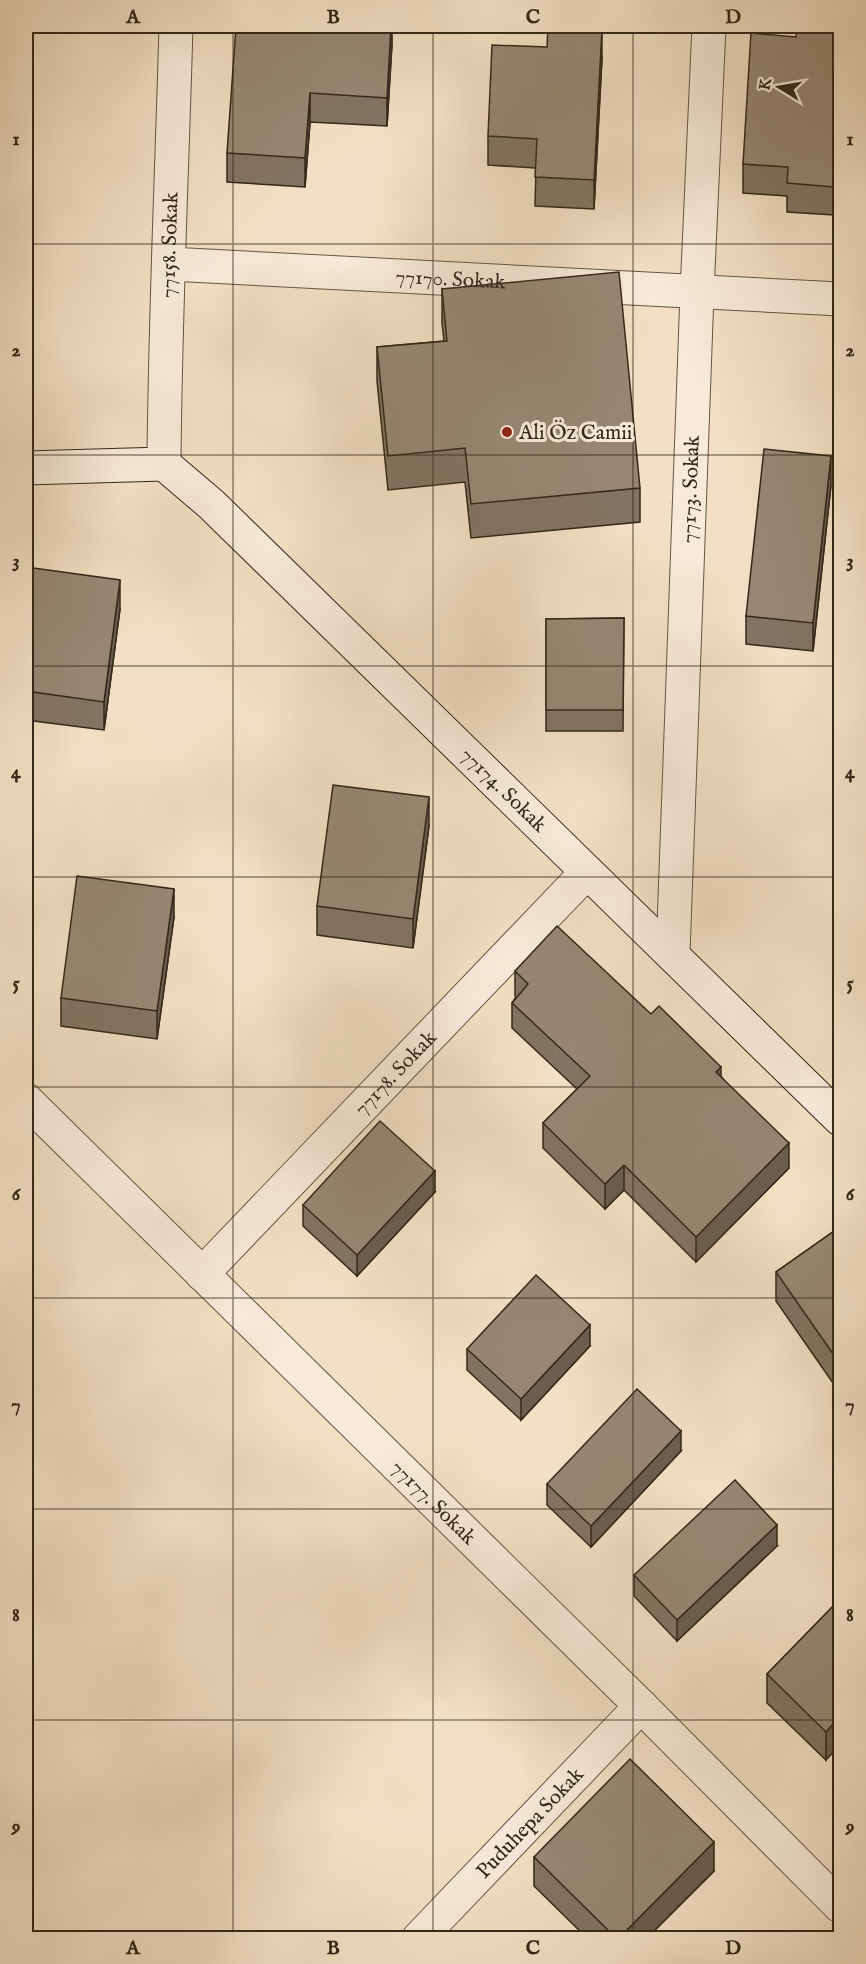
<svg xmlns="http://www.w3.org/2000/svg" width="866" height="1964" font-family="'IM FELL English',serif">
  <rect width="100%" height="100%" fill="#f3dfc3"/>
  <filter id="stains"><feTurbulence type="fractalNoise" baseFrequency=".00333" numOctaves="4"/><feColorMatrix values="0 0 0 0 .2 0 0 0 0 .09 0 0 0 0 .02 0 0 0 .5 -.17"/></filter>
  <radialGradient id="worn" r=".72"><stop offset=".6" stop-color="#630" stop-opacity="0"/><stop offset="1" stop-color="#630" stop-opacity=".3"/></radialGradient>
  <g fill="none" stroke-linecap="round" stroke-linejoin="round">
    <defs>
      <g id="minor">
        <path id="s1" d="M 169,264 L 840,299"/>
        <path id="s2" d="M 164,464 C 165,318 172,172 176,26"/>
        <path id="s3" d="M 673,954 L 697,293 L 709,26"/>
        <path id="s4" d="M 26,1100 L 641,1706 L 840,1906"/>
        <path id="s5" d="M 202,1274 L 587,872"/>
        <path id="s6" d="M 419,1938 L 641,1706"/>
      </g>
      <g id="secondary">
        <path id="s7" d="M 26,468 L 164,464 L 211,504 C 421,709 632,913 840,1119"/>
      </g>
    </defs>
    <use href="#minor" stroke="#645644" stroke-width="35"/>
    <use href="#secondary" stroke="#34281a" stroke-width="35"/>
    <use href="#minor" stroke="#f7ead8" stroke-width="33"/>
    <use href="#secondary" stroke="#f7ead8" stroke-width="33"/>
  </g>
  <g fill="#827462" stroke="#34281a" stroke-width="1.5">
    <path d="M 392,26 L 392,44 L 387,126 L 310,122 L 305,187 L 227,182 L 227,153 Z"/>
    <path d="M 840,26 L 834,215 L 787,212 L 787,196 L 743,193 L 743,164 L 796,37 Z"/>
    <path d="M 602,58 L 594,209 L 535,206 L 536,168 L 488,165 L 488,136 Z"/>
    <path d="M 26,223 L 32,329 L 32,358 L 26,358 Z"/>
    <path d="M 442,289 L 640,488 L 640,522 L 471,538 L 465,482 L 388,490 L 377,381 L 377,347 L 444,341 L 442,323 Z"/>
    <path d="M 831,485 L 813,651 L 746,644 L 746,616 Z"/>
    <path d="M 26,567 L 120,609 L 104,730 L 26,720 Z"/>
    <path d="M 624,618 L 623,731 L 546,731 L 546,619 Z"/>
    <path d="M 429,826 L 413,948 L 317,935 L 317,906 Z"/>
    <path d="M 174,917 L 157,1039 L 61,1026 L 61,998 Z"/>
    <path d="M 515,971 L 651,1014 L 721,1076 L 789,1168 L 696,1262 L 624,1190 L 605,1209 L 543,1148 L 543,1123 L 577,1089 L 512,1028 L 512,1003 L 516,997 L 515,996 Z"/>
    <path d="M 435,1192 L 357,1276 L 303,1226 L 303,1205 Z"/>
    <path d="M 840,1227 L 840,1393 L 776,1301 L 776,1272 Z"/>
    <path d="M 590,1346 L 521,1420 L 467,1370 L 467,1349 Z"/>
    <path d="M 681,1451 L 591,1547 L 547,1505 L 547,1484 Z"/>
    <path d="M 777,1546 L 677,1641 L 634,1596 L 634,1575 Z"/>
    <path d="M 840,1599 L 826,1760 L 767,1703 L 767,1674 Z"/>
    <path d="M 534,1857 L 714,1871 L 647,1938 L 587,1938 L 534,1886 Z"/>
  </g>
  <g fill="#6a5e50" stroke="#34281a" stroke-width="1.5">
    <path d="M 391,26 L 392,44 L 387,126 L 387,98 Z"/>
    <path d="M 602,29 L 602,58 L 594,209 L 594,180 Z"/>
    <path d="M 310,93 L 310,122 L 305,187 L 305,158 Z"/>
    <path d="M 840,94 L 840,123 L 834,215 L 834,187 Z"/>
    <path d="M 831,456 L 831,485 L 813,651 L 813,623 Z"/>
    <path d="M 120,580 L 120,609 L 104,730 L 104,702 Z"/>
    <path d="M 429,797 L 429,826 L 413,948 L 413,919 Z"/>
    <path d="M 174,889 L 174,917 L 157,1039 L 157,1011 Z"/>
    <path d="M 721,1067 L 721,1092 L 716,1072 Z"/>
    <path d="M 789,1143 L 789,1168 L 696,1262 L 696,1237 Z"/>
    <path d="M 624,1165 L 624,1190 L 605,1209 L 605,1184 Z"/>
    <path d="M 435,1171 L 435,1192 L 357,1276 L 357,1255 Z"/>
    <path d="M 590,1325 L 590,1346 L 521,1420 L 521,1399 Z"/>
    <path d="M 681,1431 L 681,1451 L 591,1547 L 591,1526 Z"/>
    <path d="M 777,1525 L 777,1546 L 677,1641 L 677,1620 Z"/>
    <path d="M 840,1716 L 840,1745 L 826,1760 L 826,1732 Z"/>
    <path d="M 714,1842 L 714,1871 L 647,1938 L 619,1938 Z"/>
  </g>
  <g fill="#978772" stroke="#34281a" stroke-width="1.5">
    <path d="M 236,26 L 391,26 L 387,98 L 310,93 L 305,158 L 227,153 Z"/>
    <path d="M 797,26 L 840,26 L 840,94 L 834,187 L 787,183 L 788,167 L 743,164 L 751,33 L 796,37 Z"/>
    <path d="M 548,27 L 602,29 L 594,180 L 535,177 L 537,139 L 488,136 L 492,45 L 547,47 Z"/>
    <path d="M 26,223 L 32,329 L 26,329 Z"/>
    <path d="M 619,272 L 640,488 L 471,504 L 465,448 L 388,456 L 377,347 L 447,341 L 442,289 Z"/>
    <path d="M 764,449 L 831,456 L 813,623 L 746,616 Z"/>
    <path d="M 26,567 L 120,580 L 104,702 L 26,691 Z"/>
    <path d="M 624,618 L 623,710 L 546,710 L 546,619 Z"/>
    <path d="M 333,785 L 429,797 L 413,919 L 317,906 Z"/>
    <path d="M 77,876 L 174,889 L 157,1011 L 61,998 Z"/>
    <path d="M 557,926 L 651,1014 L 659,1006 L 721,1067 L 716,1072 L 789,1143 L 696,1237 L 624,1165 L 605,1184 L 543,1123 L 590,1076 L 512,1003 L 528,984 L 515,971 Z"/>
    <path d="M 380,1121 L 435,1171 L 357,1255 L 303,1205 Z"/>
    <path d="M 840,1227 L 840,1364 L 776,1272 Z"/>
    <path d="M 536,1275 L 590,1325 L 521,1399 L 467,1349 Z"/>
    <path d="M 637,1389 L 681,1431 L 591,1526 L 547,1484 Z"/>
    <path d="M 735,1480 L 777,1525 L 677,1620 L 634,1575 Z"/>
    <path d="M 840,1599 L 840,1716 L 826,1732 L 767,1674 Z"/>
    <path d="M 630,1759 L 714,1842 L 619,1938 L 616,1938 L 534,1857 Z"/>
    <path d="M 501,1935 L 505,1938 L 497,1938 Z"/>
  </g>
  <path fill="none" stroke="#34281a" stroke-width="1.5" stroke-opacity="0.55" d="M 233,26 L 233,1938M 433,26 L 433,1938M 633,26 L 633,1938M 26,244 L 840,244M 26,455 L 840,455M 26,666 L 840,666M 26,877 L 840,877M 26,1087 L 840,1087M 26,1298 L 840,1298M 26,1509 L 840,1509M 26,1720 L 840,1720"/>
  <circle fill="#8f2418" stroke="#f7ead8" stroke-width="2" cx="507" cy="432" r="6"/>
  <g text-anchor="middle" stroke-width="6" stroke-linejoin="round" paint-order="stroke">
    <g font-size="21" fill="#34281a" stroke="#f7ead8">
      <text dy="7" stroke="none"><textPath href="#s2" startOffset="219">77158. Sokak</textPath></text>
      <text dy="7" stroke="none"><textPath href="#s1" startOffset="282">77170. Sokak</textPath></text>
      <text dy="7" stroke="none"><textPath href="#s3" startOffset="465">77173. Sokak</textPath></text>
      <text dy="7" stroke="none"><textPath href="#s7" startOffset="609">77174. Sokak</textPath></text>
      <text dy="7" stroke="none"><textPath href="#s5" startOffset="279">77178. Sokak</textPath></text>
      <text dy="7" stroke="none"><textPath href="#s4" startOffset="573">77177. Sokak</textPath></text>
      <text dy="7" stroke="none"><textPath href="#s6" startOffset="160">Puduhepa Sokak</textPath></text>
    </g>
    <g font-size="21" fill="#34281a" stroke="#f7ead8" text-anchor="start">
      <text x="519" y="439">Ali Öz Camii</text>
    </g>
  </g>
  <rect width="866" height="1964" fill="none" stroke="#f3dfc3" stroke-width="66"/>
  <g transform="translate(779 87) rotate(281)" stroke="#f7ead8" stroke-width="4.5" paint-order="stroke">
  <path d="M0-4.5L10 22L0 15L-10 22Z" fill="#34281a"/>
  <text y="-9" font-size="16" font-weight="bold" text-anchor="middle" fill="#34281a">K</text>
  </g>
  <rect x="33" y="33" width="800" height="1898" fill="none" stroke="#34281a" stroke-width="2"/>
  <g font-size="20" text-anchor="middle" font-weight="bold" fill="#34281a">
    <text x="133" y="23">A</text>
    <text x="333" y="23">B</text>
    <text x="533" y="23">C</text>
    <text x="733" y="23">D</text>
    <text x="16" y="145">1</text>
    <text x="850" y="145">1</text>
    <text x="16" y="356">2</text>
    <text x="850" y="356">2</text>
    <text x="16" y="567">3</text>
    <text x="850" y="567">3</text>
    <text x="16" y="778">4</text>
    <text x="850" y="778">4</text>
    <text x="16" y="989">5</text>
    <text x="850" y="989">5</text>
    <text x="16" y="1200">6</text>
    <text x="850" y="1200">6</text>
    <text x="16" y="1411">7</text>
    <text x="850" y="1411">7</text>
    <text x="16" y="1621">8</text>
    <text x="850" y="1621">8</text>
    <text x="16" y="1832">9</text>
    <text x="850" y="1832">9</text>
    <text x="133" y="1954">A</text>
    <text x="333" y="1954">B</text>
    <text x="533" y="1954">C</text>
    <text x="733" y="1954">D</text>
  </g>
  <rect width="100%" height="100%" filter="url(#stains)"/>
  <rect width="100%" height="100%" fill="url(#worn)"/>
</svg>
